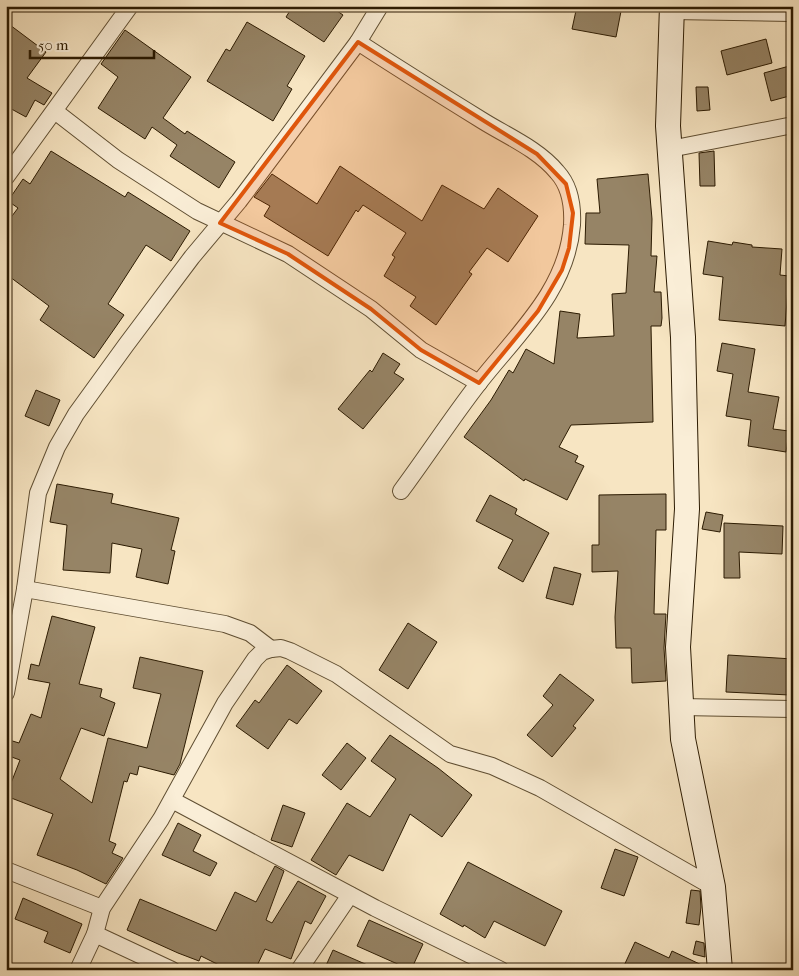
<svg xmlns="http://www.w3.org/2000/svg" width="799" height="976" font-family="'IM FELL French Canon',serif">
  <rect width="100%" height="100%" fill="#f7e5c2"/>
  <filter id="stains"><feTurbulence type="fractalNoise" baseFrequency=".004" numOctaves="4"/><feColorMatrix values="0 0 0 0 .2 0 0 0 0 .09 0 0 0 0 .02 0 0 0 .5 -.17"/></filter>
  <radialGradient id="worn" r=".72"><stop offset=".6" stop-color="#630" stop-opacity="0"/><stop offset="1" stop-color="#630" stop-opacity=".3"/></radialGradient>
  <g fill="#968466" stroke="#2c1b02">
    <path d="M 293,6 L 330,6 L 343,15 L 324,42 L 286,17 Z"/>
    <path d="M 577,6 L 622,6 L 616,37 L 572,29 Z"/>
    <path d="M 6,22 L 46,52 L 27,78 L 52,93 L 44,105 L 35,100 L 26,117 L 6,106 Z"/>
    <path d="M 247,22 L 305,56 L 287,86 L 292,89 L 273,121 L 207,81 L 226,49 L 230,51 Z"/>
    <path d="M 125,30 L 191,77 L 163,118 L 185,134 L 187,131 L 235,162 L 219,188 L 170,156 L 177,145 L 152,127 L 145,139 L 98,108 L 118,77 L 101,64 Z"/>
    <path d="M 766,39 L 772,63 L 727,75 L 721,51 Z"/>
    <path d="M 793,65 L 793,95 L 771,101 L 764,73 Z"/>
    <path d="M 696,87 L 708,87 L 710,110 L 697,111 Z"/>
    <path d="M 51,151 L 125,197 L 128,192 L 190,231 L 171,261 L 146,245 L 108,304 L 124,315 L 94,358 L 40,320 L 49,306 L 6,274 L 6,224 L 18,208 L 8,201 L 23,179 L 30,184 Z"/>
    <path d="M 714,151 L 715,186 L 700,186 L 699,153 Z"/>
    <path d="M 340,166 L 422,221 L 442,185 L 484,209 L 498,188 L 538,216 L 508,262 L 487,248 L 469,272 L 472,274 L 436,325 L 410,306 L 416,297 L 384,276 L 395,257 L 392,255 L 406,233 L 363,205 L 358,212 L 356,210 L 328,256 L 264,216 L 270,206 L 254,197 L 272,174 L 317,204 Z"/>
    <path d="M 648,174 L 652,219 L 651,256 L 657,256 L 654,292 L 661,292 L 662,318 L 661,326 L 651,326 L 653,422 L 571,425 L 559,447 L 578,456 L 575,462 L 584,466 L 567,500 L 525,479 L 524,481 L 464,437 L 491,400 L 509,370 L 513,373 L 526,349 L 554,364 L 560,311 L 580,314 L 577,338 L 614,336 L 612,294 L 626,293 L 629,245 L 585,244 L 586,213 L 600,213 L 597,179 Z"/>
    <path d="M 708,241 L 732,245 L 733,242 L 752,245 L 752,247 L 782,249 L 780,275 L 789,276 L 785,326 L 719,320 L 723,277 L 703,274 Z"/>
    <path d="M 722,343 L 755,349 L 748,392 L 779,397 L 773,429 L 789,431 L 786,452 L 748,446 L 751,420 L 726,416 L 733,374 L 717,371 Z"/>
    <path d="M 383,353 L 400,364 L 394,373 L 404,379 L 363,429 L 338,409 L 370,370 L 372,372 Z"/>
    <path d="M 36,390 L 60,400 L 49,426 L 25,416 Z"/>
    <path d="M 57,484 L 113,494 L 111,503 L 179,518 L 171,550 L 175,551 L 168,584 L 136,577 L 142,549 L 112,543 L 110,573 L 63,570 L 67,525 L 50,522 Z"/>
    <path d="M 666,494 L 666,530 L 656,530 L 654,614 L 666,614 L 664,648 L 666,681 L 632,683 L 631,648 L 616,648 L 615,617 L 618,571 L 592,572 L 592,545 L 599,545 L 599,495 Z"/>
    <path d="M 490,495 L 517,509 L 515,514 L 549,533 L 523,582 L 498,568 L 513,540 L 476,521 Z"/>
    <path d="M 706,512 L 723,515 L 720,532 L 702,529 Z"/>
    <path d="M 724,523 L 783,526 L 782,554 L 739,552 L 740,578 L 724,578 Z"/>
    <path d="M 554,567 L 581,574 L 573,605 L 546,598 Z"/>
    <path d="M 52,616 L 95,627 L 79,684 L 102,689 L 100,697 L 115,703 L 104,736 L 81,728 L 60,779 L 92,803 L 108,738 L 147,748 L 161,694 L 133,688 L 140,657 L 203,671 L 180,764 L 174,775 L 139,766 L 137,775 L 130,773 L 127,782 L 124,781 L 109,841 L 116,844 L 112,853 L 123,858 L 106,884 L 77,870 L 37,855 L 53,814 L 6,796 L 20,760 L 6,755 L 6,739 L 19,743 L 31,714 L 41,718 L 50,683 L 28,679 L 31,664 L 39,666 Z"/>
    <path d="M 408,623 L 437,642 L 408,689 L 379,670 Z"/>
    <path d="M 728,655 L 793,659 L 790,695 L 726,692 Z"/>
    <path d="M 287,665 L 322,691 L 297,724 L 289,719 L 268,749 L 236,726 L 255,700 L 259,703 Z"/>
    <path d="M 560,674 L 594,700 L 573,726 L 576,728 L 552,757 L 527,735 L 553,705 L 543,696 Z"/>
    <path d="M 390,735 L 438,768 L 472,795 L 442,837 L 410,814 L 383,871 L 349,855 L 336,875 L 311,860 L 347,803 L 370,817 L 396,779 L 371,761 Z"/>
    <path d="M 347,743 L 366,758 L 341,790 L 322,775 Z"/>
    <path d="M 283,805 L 305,813 L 292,847 L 271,840 Z"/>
    <path d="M 178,823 L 201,835 L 193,851 L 217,863 L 210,876 L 162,855 Z"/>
    <path d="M 615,849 L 638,857 L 624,896 L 601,888 Z"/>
    <path d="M 468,862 L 562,911 L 545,946 L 494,921 L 485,938 L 464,925 L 463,927 L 440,914 Z"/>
    <path d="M 275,866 L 284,871 L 266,920 L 272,923 L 298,881 L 326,896 L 311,924 L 305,921 L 291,959 L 265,949 L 255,970 L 229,970 L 201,956 L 199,961 L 178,953 L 127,930 L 140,899 L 216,931 L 235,892 L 256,902 Z"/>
    <path d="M 691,890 L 700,891 L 701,907 L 699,925 L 686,923 Z"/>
    <path d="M 23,898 L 82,924 L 70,953 L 44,942 L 48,932 L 15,919 Z"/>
    <path d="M 369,920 L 423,944 L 411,970 L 357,946 Z"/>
    <path d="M 696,941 L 704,943 L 705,957 L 693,954 Z"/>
    <path d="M 635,942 L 669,958 L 672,951 L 706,967 L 706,970 L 622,970 Z"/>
    <path d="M 333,950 L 379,970 L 324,970 Z"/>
  </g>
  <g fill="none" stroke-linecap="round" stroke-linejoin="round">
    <defs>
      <g id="street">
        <path d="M 672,11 L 793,13"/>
        <path d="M 358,42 C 399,69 441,95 483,121 C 507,136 538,149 557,172 C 570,186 573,206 572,225 C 567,291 516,335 478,384 C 451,419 427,456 401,491"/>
        <path d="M 56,112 L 118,160 L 197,211 L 288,254 L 371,309 L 421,350 L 479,383"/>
        <path d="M 670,149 L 793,125"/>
        <path d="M 6,177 L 130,6"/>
        <path d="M 25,589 L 225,624 L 250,633 L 271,649"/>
        <path d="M 6,693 L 25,589 L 38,493 L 57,447 L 76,414 L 126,345 L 192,257 L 239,201 L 358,42 L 380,6"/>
        <path d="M 681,707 L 793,709"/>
        <path d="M 172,800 L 375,908 L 501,970"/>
        <path d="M 6,870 L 102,908"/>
        <path d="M 95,934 L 172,970"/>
        <path d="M 78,970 L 95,934 L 102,908 L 161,819 L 225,703 L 255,659 L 262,652 L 271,649 L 281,648 L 290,651 L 336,674 L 450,754 L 492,766 L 540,788 L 713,887"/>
        <path d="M 299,970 L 350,895"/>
      </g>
      <path id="secondary" d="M 672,6 L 668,126 L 683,337 L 687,509 L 678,647 L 683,739 L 713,887 L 720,970"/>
    </defs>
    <use href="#street" stroke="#5f4e32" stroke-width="18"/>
    <use href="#secondary" stroke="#2c1b02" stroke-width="26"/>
    <use href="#street" stroke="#faeed7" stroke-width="16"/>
    <use href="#secondary" stroke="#faeed7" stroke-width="24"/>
  </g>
  <path fill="#df560c" fill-opacity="0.2" stroke="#df560c" stroke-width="4" stroke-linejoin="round" d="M 358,42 L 537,154 L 566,184 L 573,213 L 569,248 L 562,270 L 538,311 L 479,383 L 421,350 L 371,309 L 288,254 L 220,223 Z"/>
  <rect width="799" height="976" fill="none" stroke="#f7e5c2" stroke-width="25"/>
  <rect x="8" y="8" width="784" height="961" fill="none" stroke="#2c1b02" stroke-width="2.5"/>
  <rect x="12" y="12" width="774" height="951" fill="none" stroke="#2c1b02"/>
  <path d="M30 50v8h124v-8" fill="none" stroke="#2c1b02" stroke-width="2.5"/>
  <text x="38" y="50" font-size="15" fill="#2c1b02" stroke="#faeed7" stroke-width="4" paint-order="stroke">50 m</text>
  <rect width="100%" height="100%" filter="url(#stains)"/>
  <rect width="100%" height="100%" fill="url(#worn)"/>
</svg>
